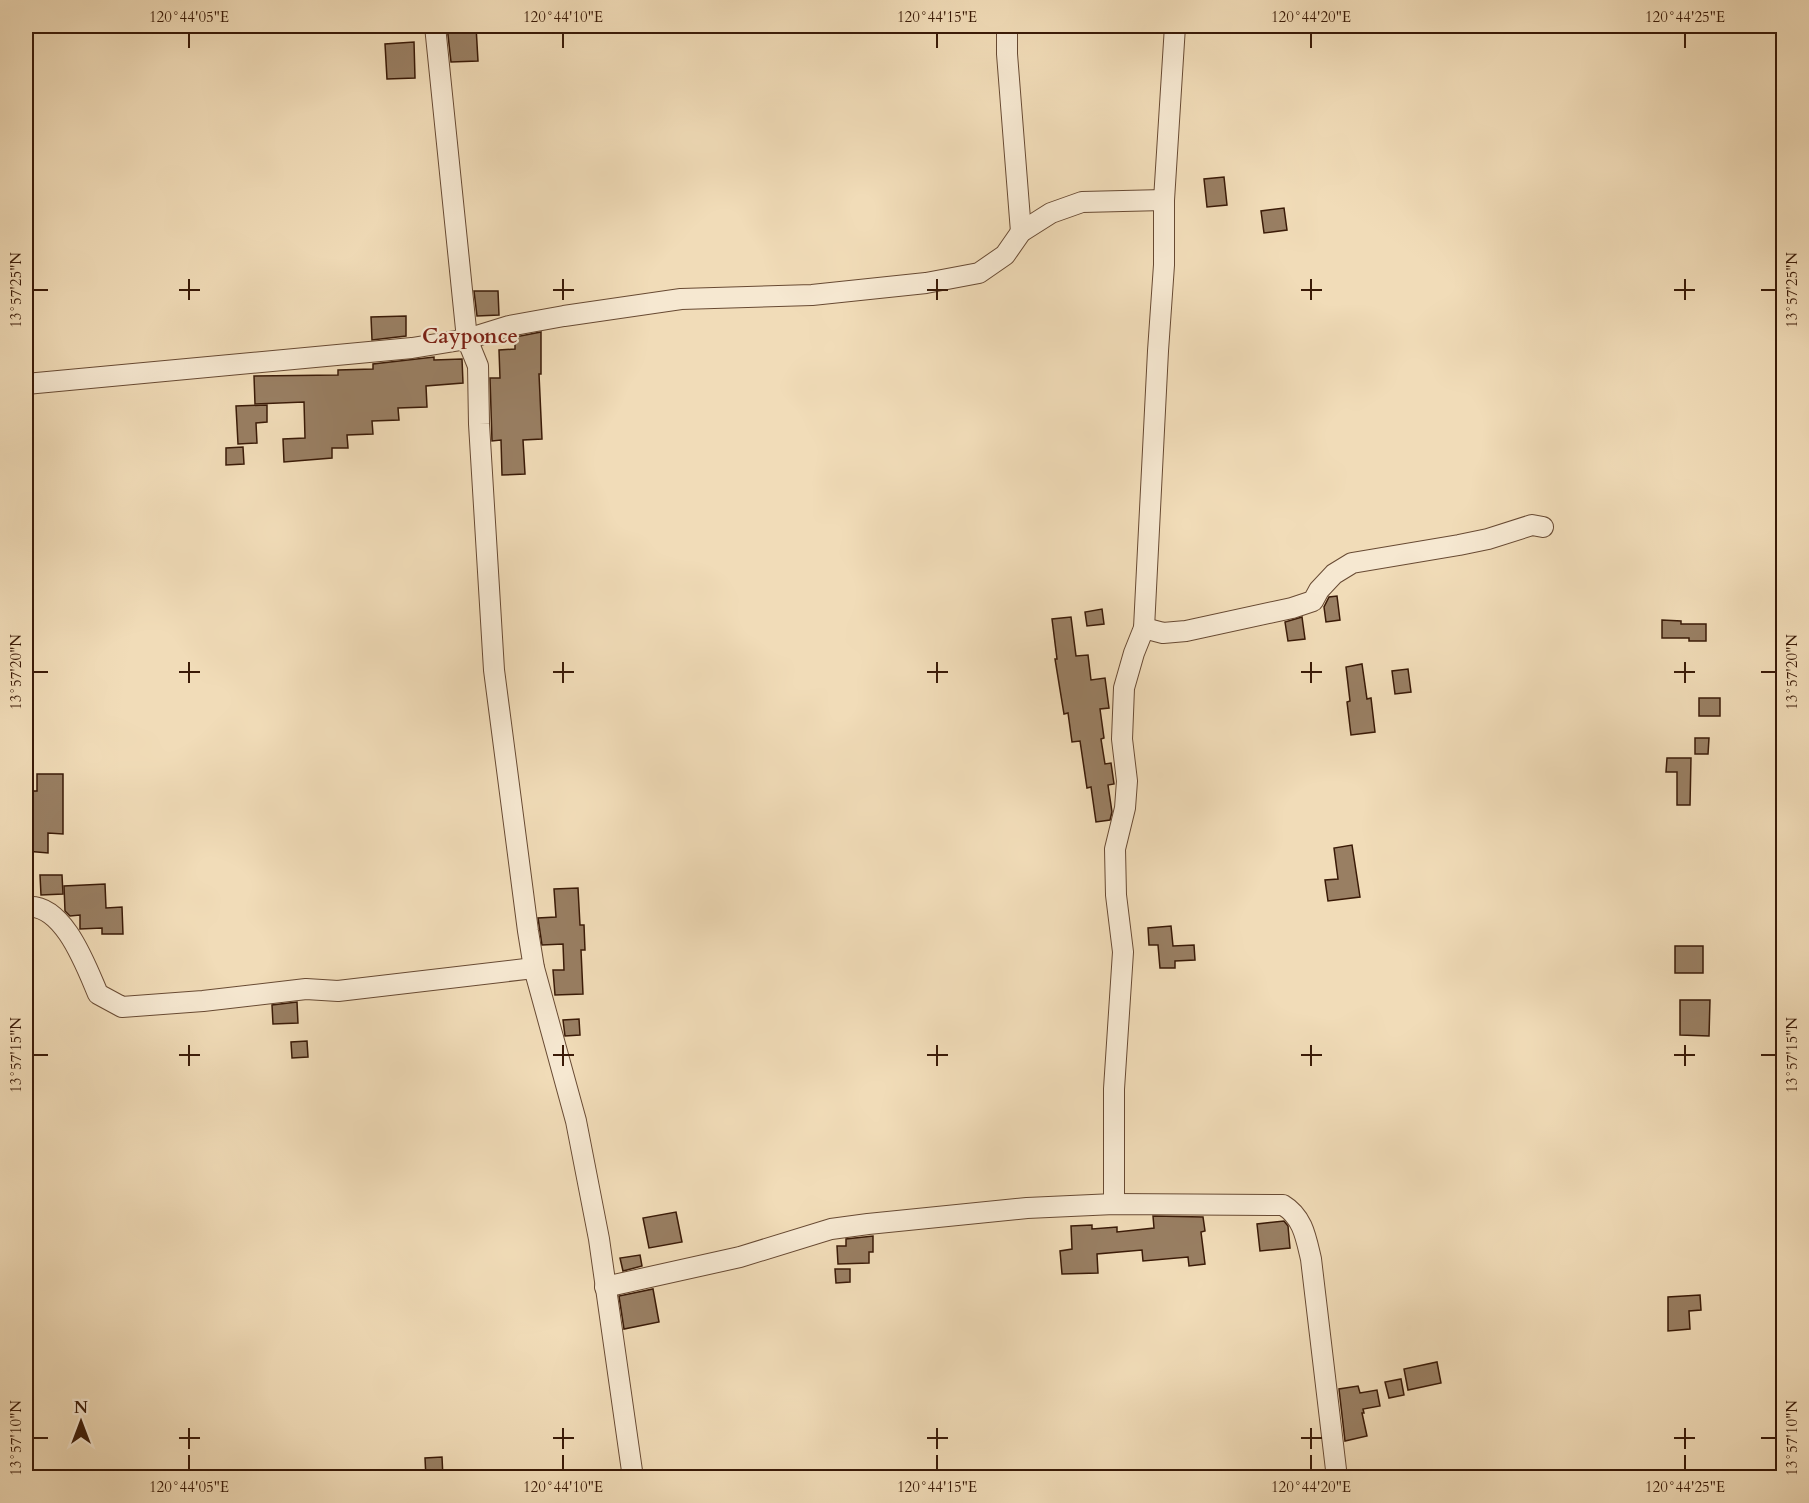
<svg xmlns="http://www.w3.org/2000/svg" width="1809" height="1503" font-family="Cardo,serif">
  <rect width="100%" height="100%" fill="#f1dcb8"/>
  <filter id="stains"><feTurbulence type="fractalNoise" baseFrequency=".00333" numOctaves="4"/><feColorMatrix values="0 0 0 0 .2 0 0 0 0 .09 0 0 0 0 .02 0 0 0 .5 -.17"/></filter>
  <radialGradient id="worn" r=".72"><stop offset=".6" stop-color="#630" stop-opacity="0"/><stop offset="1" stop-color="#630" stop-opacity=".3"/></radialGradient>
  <g fill="#997f63" stroke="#3a1a07" stroke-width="1.5">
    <path d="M 447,26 L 476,26 L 478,61 L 451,62 Z"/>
    <path d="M 414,42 L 415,78 L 387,79 L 385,44 Z"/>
    <path d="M 1224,177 L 1227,205 L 1207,207 L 1204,179 Z"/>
    <path d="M 1284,208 L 1287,230 L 1264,233 L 1261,211 Z"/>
    <path d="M 474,291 L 498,291 L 499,315 L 477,316 Z"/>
    <path d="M 406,316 L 406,336 L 372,340 L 371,317 Z"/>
    <path d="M 541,332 L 541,374 L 539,374 L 542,439 L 523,440 L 525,474 L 502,475 L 501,440 L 492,441 L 490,378 L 500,378 L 499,350 L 515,349 L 515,337 Z"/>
    <path d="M 434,357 L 434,360 L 462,359 L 463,383 L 426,386 L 427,407 L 398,408 L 399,420 L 372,421 L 373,434 L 347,435 L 348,448 L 332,448 L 332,458 L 284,462 L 283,439 L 305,438 L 304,402 L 255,404 L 254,376 L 338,375 L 338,370 L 373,369 L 373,364 Z"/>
    <path d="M 267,405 L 267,422 L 256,423 L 257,443 L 238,444 L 236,406 Z"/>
    <path d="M 243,447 L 244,464 L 226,465 L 226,448 Z"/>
    <path d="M 1337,596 L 1340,620 L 1326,622 L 1324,607 L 1329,597 Z"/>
    <path d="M 1102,609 L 1104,624 L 1087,626 L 1085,612 Z"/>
    <path d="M 1071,617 L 1076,656 L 1088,655 L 1091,680 L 1105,678 L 1109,708 L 1100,709 L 1104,738 L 1101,739 L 1105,764 L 1111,763 L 1114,784 L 1108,785 L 1112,812 L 1110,820 L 1096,822 L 1091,787 L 1087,788 L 1080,741 L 1072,742 L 1068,713 L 1064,714 L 1055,659 L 1057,659 L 1052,619 Z"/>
    <path d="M 1302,617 L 1305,639 L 1288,641 L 1285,622 Z"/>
    <path d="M 1662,620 L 1681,621 L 1681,624 L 1706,624 L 1706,641 L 1689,641 L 1689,638 L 1662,638 Z"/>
    <path d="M 1362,664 L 1367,699 L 1371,698 L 1375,732 L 1351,735 L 1347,702 L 1350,701 L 1346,667 Z"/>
    <path d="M 1408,669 L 1411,692 L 1395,694 L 1392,671 Z"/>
    <rect x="1699" y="698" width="21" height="18"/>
    <path d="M 1695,738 L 1709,738 L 1708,754 L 1695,754 Z"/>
    <path d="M 1667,758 L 1691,758 L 1690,805 L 1677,805 L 1677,772 L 1666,772 Z"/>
    <path d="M 37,774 L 63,774 L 63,834 L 48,833 L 48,853 L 26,851 L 26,791 L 37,791 Z"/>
    <path d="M 1352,845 L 1360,897 L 1328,901 L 1325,880 L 1338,879 L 1334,848 Z"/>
    <path d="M 40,875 L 62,875 L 63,894 L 41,895 Z"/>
    <path d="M 105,884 L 106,908 L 122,907 L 123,934 L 102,934 L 102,928 L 80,929 L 80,915 L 70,916 L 65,911 L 64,886 Z"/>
    <path d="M 578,888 L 580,925 L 584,925 L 585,950 L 581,950 L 583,994 L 555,995 L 553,970 L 564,970 L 563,944 L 542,945 L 538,918 L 556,917 L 554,889 Z"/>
    <path d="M 1171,926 L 1173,946 L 1194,945 L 1195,960 L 1175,961 L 1175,968 L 1160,968 L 1158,945 L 1149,945 L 1148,928 Z"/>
    <rect x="1675" y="946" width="28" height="27"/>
    <path d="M 1680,1000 L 1710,1000 L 1709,1036 L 1680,1035 Z"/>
    <path d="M 297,1002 L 298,1023 L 273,1024 L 272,1005 Z"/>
    <path d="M 579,1019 L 580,1035 L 565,1036 L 563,1020 Z"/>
    <path d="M 307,1041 L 308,1057 L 292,1058 L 291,1042 Z"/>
    <path d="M 676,1212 L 682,1242 L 649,1248 L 643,1218 Z"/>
    <path d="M 1153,1216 L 1203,1217 L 1205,1231 L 1201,1232 L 1205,1264 L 1189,1266 L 1188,1257 L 1143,1261 L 1142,1250 L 1097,1254 L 1098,1273 L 1062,1274 L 1060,1251 L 1072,1249 L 1071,1226 L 1092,1225 L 1092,1229 L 1117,1227 L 1117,1232 L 1154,1228 Z"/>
    <path d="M 1284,1221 L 1288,1226 L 1290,1248 L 1260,1251 L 1257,1224 Z"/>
    <path d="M 873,1236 L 873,1252 L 869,1252 L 869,1263 L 838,1264 L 837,1246 L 846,1246 L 846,1239 Z"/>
    <path d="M 640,1255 L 642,1266 L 623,1271 L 620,1258 Z"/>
    <path d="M 835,1269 L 850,1269 L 850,1282 L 836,1283 Z"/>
    <path d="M 653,1289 L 659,1322 L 624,1329 L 619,1296 Z"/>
    <path d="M 1700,1295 L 1701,1310 L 1689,1311 L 1690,1329 L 1668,1331 L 1668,1297 Z"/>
    <path d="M 1437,1362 L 1441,1383 L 1408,1390 L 1404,1369 Z"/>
    <path d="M 1401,1379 L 1404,1395 L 1389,1398 L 1385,1382 Z"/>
    <path d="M 1358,1386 L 1360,1393 L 1377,1390 L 1380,1406 L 1363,1409 L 1364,1413 L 1362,1413 L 1367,1436 L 1345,1441 L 1339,1389 Z"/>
    <path d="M 442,1457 L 443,1478 L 426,1478 L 425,1458 Z"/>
  </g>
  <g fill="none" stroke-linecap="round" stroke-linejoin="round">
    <defs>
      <g id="minor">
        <path d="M 435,26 L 467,339 L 478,366 L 479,424 L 494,670 L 528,931 L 534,968 L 576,1121 L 599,1239 L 633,1478"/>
        <path d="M 1007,26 L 1007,54 L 1021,232"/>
        <path d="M 26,384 L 412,348 L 467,339 L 509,326 L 564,316 L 681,299 L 812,295 L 926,283 L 979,273 L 1005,255 L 1021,232 L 1051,213 L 1082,202 L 1164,200"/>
        <path d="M 1144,628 L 1163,633 L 1186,631 L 1292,608 L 1313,601 L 1319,590 L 1334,574 L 1352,563 L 1459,545 L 1488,539 L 1532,525 L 1543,527"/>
        <path d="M 26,907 C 63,902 86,966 98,994 L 122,1007 L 203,1001 L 306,989 L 338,991 L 534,968"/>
        <path d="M 1114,1204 L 1114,1089 L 1123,952 L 1116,895 L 1115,849 L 1125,808 L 1127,781 L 1122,739 L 1124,688 L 1134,653 L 1144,628 L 1158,351 L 1164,265 L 1164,200 L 1175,26"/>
        <path d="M 605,1287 L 740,1257 L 831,1229 L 868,1224 L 1027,1208 L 1114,1204 L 1283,1205 C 1303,1217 1306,1238 1311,1259 L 1337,1478"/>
      </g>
    </defs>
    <use href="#minor" stroke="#684a33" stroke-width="22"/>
    <use href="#minor" stroke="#f6e8d1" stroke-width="20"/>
  </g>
  <path fill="none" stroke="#3a1a07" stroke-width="2" d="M 189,33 L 189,48M 563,33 L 563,48M 937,33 L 937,48M 1311,33 L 1311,48M 1685,33 L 1685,48M 189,279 L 189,300M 563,279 L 563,300M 937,279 L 937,300M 1311,279 L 1311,300M 1685,279 L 1685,300M 33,290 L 48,290M 179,290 L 200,290M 553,290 L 574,290M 927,290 L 948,290M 1301,290 L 1322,290M 1674,290 L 1695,290M 1761,290 L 1776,290M 189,662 L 189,683M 563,662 L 563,683M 937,662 L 937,683M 1311,662 L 1311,683M 1685,662 L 1685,683M 33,672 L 48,672M 179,672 L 200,672M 553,672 L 574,672M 927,672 L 948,672M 1301,672 L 1322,672M 1674,672 L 1695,672M 1761,672 L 1776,672M 189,1045 L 189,1066M 563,1045 L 563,1066M 937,1045 L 937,1066M 1311,1045 L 1311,1066M 1685,1045 L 1685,1066M 33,1055 L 48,1055M 179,1055 L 200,1055M 553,1055 L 574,1055M 927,1055 L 948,1055M 1301,1055 L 1322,1055M 1674,1055 L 1695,1055M 1761,1055 L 1776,1055M 189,1428 L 189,1449M 563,1428 L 563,1449M 937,1428 L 937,1449M 1311,1428 L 1311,1449M 1685,1428 L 1685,1449M 33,1438 L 48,1438M 179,1438 L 200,1438M 553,1438 L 574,1438M 927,1438 L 948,1438M 1301,1438 L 1322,1438M 1674,1438 L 1695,1438M 1761,1438 L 1776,1438M 189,1455 L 189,1470M 563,1455 L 563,1470M 937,1455 L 937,1470M 1311,1455 L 1311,1470M 1685,1455 L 1685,1470"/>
  <g text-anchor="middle" stroke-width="4.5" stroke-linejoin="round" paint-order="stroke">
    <g font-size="21" font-weight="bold" fill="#7a1f14" stroke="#f6e8d1">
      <text x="470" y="343">Cayponce</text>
    </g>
  </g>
  <rect width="1809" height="1503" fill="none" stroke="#f1dcb8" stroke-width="66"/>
  <g transform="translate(81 1422)" stroke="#f6e8d1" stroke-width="4.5" paint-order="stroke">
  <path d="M0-4.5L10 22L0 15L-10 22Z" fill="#3a1a07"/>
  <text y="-9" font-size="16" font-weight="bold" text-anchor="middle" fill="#3a1a07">N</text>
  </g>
  <rect x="33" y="33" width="1743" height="1437" fill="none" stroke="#3a1a07" stroke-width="2"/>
  <g font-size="15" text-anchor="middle" fill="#3a1a07">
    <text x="189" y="22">120°44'05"E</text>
    <text x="563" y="22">120°44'10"E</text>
    <text x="937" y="22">120°44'15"E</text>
    <text x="1311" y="22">120°44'20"E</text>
    <text x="1685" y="22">120°44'25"E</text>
    <text transform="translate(16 290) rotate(-90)" y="5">13°57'25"N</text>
    <text transform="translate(1792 290) rotate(-90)" y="5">13°57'25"N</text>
    <text transform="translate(16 672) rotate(-90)" y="5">13°57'20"N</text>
    <text transform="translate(1792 672) rotate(-90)" y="5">13°57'20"N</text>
    <text transform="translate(16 1055) rotate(-90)" y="5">13°57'15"N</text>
    <text transform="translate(1792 1055) rotate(-90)" y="5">13°57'15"N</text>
    <text transform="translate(16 1438) rotate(-90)" y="5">13°57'10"N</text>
    <text transform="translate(1792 1438) rotate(-90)" y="5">13°57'10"N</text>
    <text x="189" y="1492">120°44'05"E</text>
    <text x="563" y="1492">120°44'10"E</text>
    <text x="937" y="1492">120°44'15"E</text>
    <text x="1311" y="1492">120°44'20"E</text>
    <text x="1685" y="1492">120°44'25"E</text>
  </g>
  <rect width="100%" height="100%" filter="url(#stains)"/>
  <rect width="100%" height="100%" fill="url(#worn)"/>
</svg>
